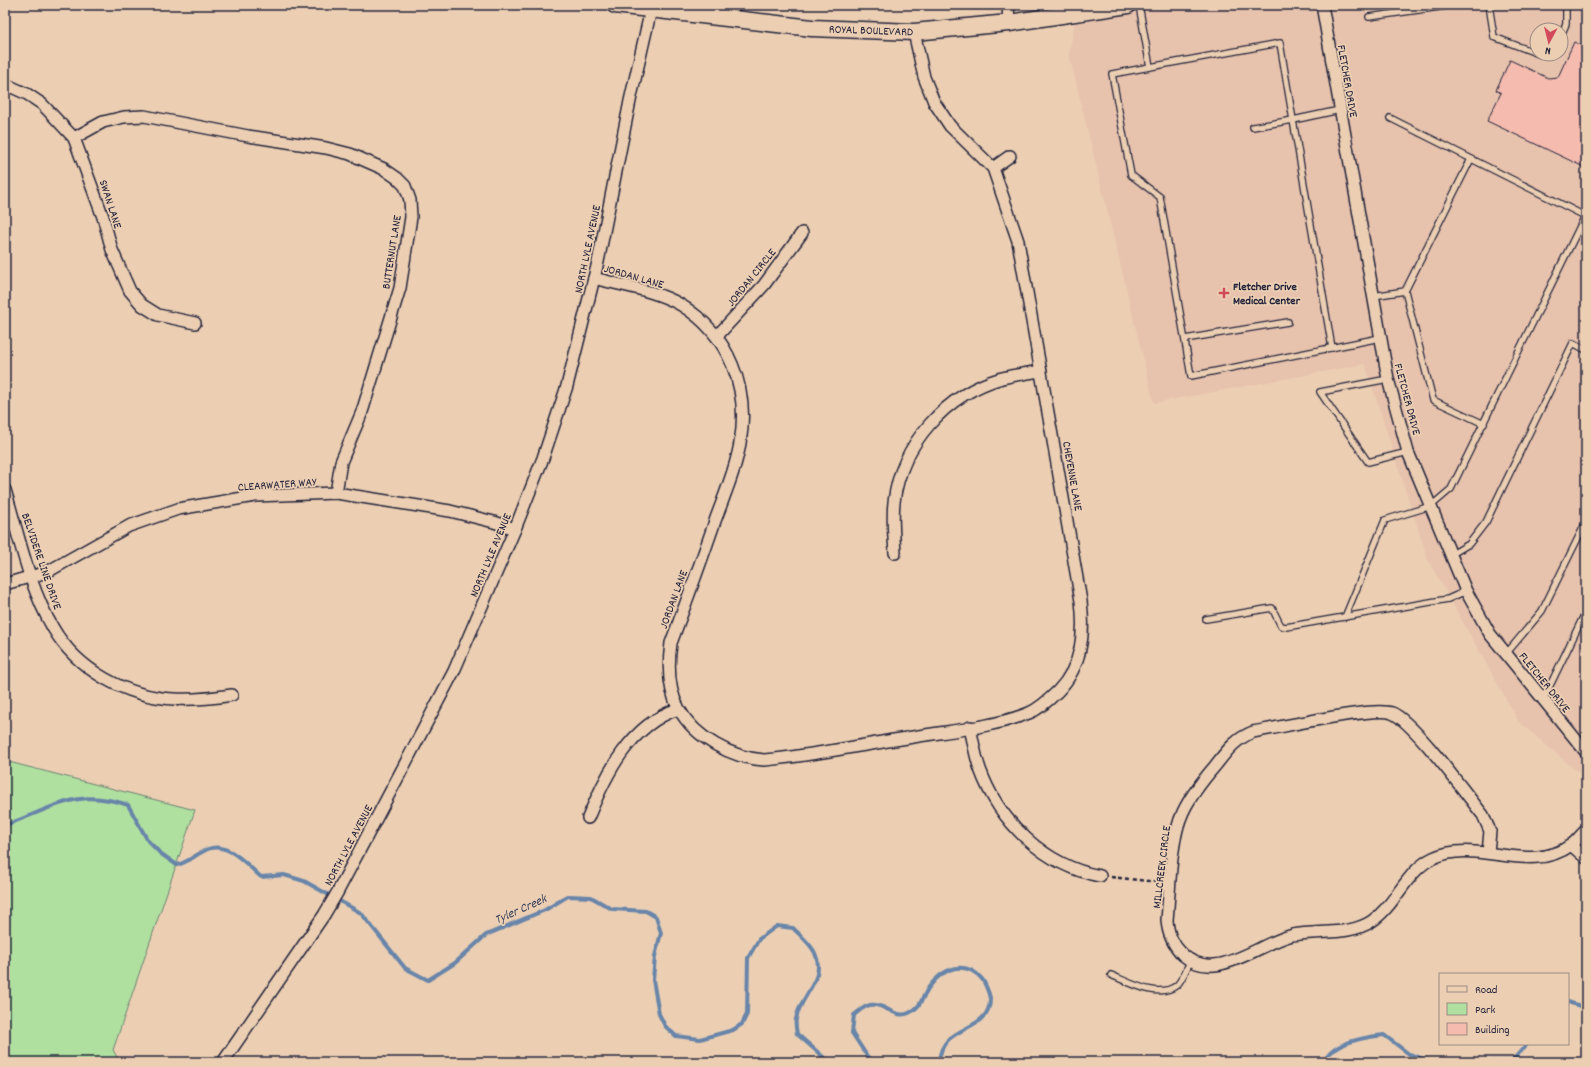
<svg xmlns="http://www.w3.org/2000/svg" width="1591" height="1067" font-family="Dekko,sans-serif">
  <rect width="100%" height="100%" fill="#eccfb3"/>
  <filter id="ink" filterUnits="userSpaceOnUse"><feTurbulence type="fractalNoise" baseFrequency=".025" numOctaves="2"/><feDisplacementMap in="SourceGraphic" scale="8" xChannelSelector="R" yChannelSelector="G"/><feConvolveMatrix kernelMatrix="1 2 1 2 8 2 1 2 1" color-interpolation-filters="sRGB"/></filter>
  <g filter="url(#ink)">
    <path fill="#e7c2ad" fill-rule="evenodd" d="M 1078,5 L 1586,5 L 1586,779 L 1519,722 L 1428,560 L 1365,364 L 1154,403 L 1069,54 ZM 1537,30 L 1561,30 L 1561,54 L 1537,54 Z"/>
    <path fill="#b0e0a0" stroke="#69816e" d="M 5,761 L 195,810 L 113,1050 L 120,1062 L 5,1062 Z"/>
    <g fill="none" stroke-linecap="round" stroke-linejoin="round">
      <g stroke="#6885a9" stroke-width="4">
        <path d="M 5,825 C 53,809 75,787 128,805 L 148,841 L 160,853 L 177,865 C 189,862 196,854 208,849 C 228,841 247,865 261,877 L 284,875 L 304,881 L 361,913 L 405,968 L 428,980 L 455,963 L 486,935 L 545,910 L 568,896 L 591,897 L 612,909 L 646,911 L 656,917 L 661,933 L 655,956 L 653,980 L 659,1014 L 665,1026 L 676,1036 L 700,1039 L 733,1030 L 742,1024 L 747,1014 L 748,958 L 759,939 L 777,926 L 793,928 C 800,935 811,944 815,953 C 827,979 800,995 796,1019 C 795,1023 796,1029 797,1034 L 829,1062"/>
        <path d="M 1568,1002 L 1586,1008"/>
        <path d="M 871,1062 L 852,1033 L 854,1015 C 858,1012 862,1008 867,1006 C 883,1000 894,1020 909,1013 C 921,1008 922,997 929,987 C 943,968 965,959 982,979 C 985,983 989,993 990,998 C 991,1034 941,1022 939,1062"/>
        <path d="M 1327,1062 L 1326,1058 C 1336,1042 1366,1037 1384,1035 L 1409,1054 L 1432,1062"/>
        <path d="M 1469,1062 L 1512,1061 L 1527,1044"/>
      </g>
    </g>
    <path fill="#f5bbae" stroke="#22223b" d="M 1574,42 L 1586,47 L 1586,168 L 1487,121 L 1501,93 L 1496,90 L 1510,60 L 1548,78 L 1558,77 Z"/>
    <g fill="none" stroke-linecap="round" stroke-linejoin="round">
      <defs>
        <g id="lane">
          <path d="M 1139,5 L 1150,67"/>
          <path d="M 1489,5 L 1494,37 L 1539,54"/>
          <path d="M 1369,17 L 1454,5"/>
          <path d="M 1561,36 L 1566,24 L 1566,5"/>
          <path d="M 1340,110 L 1293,120 L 1280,43 L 1112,74 L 1131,175 L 1160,197 L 1191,376 L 1380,338"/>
          <path d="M 1253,127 L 1293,120 L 1332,348"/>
          <path d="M 1405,291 L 1433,400 L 1484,424"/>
          <path d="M 1373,296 L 1405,291 L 1471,159"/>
          <path d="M 1185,339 L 1288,322"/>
          <path d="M 1388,379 L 1320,392 L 1368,462 L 1408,452"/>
          <path d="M 1452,554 L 1469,544 L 1486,522 L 1573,343 L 1586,350"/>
          <path d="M 1345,617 L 1385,520 L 1431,506 L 1451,489 L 1585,216 L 1390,118"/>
          <path d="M 1206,619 L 1272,608 L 1281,626 L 1286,627 L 1448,599 L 1466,591"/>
          <path d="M 1506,654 L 1542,611 L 1586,522"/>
          <path d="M 1543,700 L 1586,611"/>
          <path d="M 1111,975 C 1129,982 1159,1000 1177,985 C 1183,979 1187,967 1191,960"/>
        </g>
        <g id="street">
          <path d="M 1008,5 L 1009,23"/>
          <path d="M 1322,5 L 1388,379 L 1408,452 L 1466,591 L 1490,634 L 1586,752"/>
          <path d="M 5,84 L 27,94 L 42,104 L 74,138 L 103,217 L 112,250 L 130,291 L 142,305 L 158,315 L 195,323"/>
          <path d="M 74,138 L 103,122 L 124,117 L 144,116 L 248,136 L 326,148 L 350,154 L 384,169 L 397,178 L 405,186 L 410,200 L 411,217 L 400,288 L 362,412 L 341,462 L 336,493"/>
          <path d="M 993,168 L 1010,156"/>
          <path d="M 594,278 C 623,286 655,290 681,305 C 729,334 750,389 740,443 C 736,469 724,496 715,521 C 701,562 686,603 671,643 C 668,665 668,690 679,709 C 695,738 732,758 764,760 C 812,756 860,745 907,738 C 947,731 991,728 1029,713 C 1039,709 1050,699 1058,691 C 1082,666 1085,634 1081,601 L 1018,241 L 993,168 L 950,126 L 934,102 L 924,77 L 914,32"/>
          <path d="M 717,336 L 764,285 L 802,233"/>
          <path d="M 5,490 C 19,536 29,587 53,628 C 77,670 127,697 174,699 C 194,700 213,698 232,695"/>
          <path d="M 895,553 C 894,536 892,519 894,502 C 901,444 946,394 1002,378 C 1014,375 1028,373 1041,371"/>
          <path d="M 5,584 L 47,572 L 129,526 L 178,509 L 255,496 L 336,493 L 450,511 L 494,522 L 515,529"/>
          <path d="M 970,727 C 973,741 975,755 980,769 C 999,822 1045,866 1100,876"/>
          <path d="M 588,818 C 606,774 630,725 678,709"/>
          <path d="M 1571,845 L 1586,858"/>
          <path d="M 1488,853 L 1490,831 L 1483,815 C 1466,794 1413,721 1392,713 C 1373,706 1278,728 1253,732 C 1235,739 1226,752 1215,766 C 1203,780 1191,795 1183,812 C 1170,840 1170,889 1167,920 C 1168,935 1173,945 1183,955 C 1216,984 1258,943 1293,935 C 1318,930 1350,936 1372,921 C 1396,905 1406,871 1433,858 C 1477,837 1529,876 1571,845 C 1577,841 1581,835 1586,830"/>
          <path d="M 223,1062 L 324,915 L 337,893 L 454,671 L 515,529 L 543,458 L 567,386 L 598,262 L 630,101 L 652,5"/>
        </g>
        <path id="secondary" d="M 615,5 L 812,28 L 914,32 L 1009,23 L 1128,5"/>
      </defs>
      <use href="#lane" stroke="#22223b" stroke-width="8"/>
      <use href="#street" stroke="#22223b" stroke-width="14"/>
      <use href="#secondary" stroke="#22223b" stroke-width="19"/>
      <path stroke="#22223b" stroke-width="2.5" stroke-dasharray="4 3" stroke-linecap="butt" d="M 1111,877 L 1158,882"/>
      <use href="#lane" stroke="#eccfb3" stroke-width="5.5"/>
      <use href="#street" stroke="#eccfb3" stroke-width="11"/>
      <use href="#secondary" stroke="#eccfb3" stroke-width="16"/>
    </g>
  </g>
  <path fill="#d1495b" stroke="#eccfb3" stroke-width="1.5" d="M1222 287h4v4h4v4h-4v4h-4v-4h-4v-4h4z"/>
  <g text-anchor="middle" stroke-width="3.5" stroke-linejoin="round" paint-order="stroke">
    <g font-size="12" fill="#22223b" stroke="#eccfb3">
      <text transform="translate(871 30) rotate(2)" y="4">ROYAL BOULEVARD</text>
      <text transform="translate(1348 81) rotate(80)" y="4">FLETCHER DRIVE</text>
      <text transform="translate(111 204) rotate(72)" y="4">SWAN LANE</text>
      <text transform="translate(587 249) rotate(-78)" y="4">NORTH LYLE AVENUE</text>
      <text transform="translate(391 252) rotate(-81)" y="4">BUTTERNUT LANE</text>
      <text transform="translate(634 276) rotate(16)" y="4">JORDAN LANE</text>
      <text transform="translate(751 277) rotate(-51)" y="4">JORDAN CIRCLE</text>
      <text transform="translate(1408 399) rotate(75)" y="4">FLETCHER DRIVE</text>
      <text transform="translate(1073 476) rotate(80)" y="4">CHEYENNE LANE</text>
      <text transform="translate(277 484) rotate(-4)" y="4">CLEARWATER WAY</text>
      <text transform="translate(490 555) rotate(-67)" y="4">NORTH LYLE AVENUE</text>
      <text transform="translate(42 561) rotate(71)" y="4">BELVIDERE LINE DRIVE</text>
      <text transform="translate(673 599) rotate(-70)" y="4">JORDAN LANE</text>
      <text transform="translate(1545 682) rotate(51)" y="4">FLETCHER DRIVE</text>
      <text transform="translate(348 845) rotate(-62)" y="4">NORTH LYLE AVENUE</text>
      <text transform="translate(1161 867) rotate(-83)" y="4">MILLCREEK CIRCLE</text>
    </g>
    <g font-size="12" font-weight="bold" fill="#22223b" stroke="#eccfb3" text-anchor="start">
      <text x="1233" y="290">Fletcher Drive<tspan x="1233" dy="14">Medical Center</tspan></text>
    </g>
    <g font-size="13" font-style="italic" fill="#394360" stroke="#eccfb3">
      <text transform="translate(520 908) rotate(-24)" y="5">Tyler Creek</text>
    </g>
  </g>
  <rect width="1591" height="1067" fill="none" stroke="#eccfb3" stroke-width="20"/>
  <rect x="10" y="10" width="1571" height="1047" fill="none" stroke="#22223b" stroke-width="1.5" filter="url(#ink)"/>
  <rect x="1439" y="973" width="130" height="72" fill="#eccfb3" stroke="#9b8a83"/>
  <rect x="1447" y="986" width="20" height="6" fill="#eccfb3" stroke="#9b8a83"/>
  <text x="1475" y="993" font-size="12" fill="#22223b">Road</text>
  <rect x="1447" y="1003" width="20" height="12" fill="#b0e0a0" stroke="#9b8a83"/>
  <text x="1475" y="1013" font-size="12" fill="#22223b">Park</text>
  <rect x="1447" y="1023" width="20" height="12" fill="#f5bbae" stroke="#9b8a83"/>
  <text x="1475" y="1033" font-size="12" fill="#22223b">Building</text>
  <g transform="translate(1549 42) rotate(187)"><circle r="19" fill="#eccfb3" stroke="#9b8a83"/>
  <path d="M0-3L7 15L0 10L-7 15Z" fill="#d1495b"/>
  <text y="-6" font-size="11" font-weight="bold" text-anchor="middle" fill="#22223b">N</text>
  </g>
</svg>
